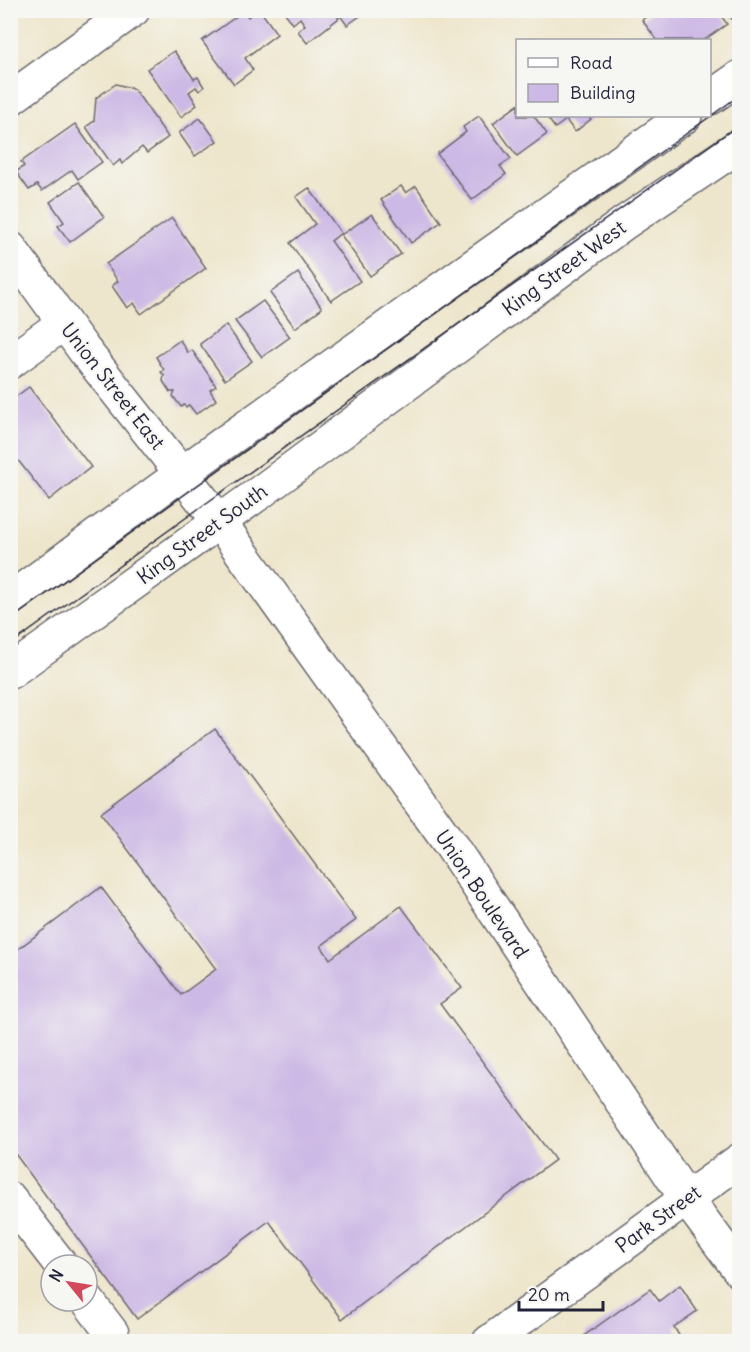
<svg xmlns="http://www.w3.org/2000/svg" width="750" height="1352" font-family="Delius,sans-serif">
  <rect width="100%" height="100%" fill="#f6f6f2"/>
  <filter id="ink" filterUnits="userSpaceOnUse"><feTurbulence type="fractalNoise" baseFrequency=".0167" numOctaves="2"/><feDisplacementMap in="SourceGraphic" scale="12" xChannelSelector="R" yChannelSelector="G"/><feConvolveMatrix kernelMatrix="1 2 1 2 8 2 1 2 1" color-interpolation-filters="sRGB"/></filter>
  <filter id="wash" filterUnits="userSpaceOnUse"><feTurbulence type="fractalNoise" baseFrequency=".008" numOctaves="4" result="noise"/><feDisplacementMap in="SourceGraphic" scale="24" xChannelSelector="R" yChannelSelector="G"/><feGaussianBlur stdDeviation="1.35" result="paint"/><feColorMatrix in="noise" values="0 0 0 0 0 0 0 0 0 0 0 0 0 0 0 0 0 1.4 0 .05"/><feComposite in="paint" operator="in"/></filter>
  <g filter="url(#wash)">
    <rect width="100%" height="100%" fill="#eee6cc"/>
    <g id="blocks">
      <g fill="#cdb9e5">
        <path d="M 257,10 L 260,10 L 277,34 L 245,58 L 253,70 L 234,84 L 202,41 L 244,11 L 248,17 Z"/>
        <path d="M 283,10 L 333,10 L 339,18 L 307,43 L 298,31 L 305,25 L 300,18 L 293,24 Z"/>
        <path d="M 336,10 L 356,10 L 360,16 L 347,25 Z"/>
        <path d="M 654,10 L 717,10 L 727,24 L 704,40 L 657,40 L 642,20 Z"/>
        <path d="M 726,10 L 740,10 L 740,14 L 732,19 Z"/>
        <path d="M 174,51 L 194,79 L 198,77 L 204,87 L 199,91 L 196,87 L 189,92 L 197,105 L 181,117 L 147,69 Z"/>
        <path d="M 116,84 L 134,89 L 168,137 L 147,153 L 142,147 L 122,164 L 120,160 L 113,166 L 86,127 L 94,121 L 96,98 Z"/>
        <path d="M 518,105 L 518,116 L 534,116 L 547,134 L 517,156 L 493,123 Z"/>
        <path d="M 479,116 L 511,159 L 500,166 L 506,174 L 472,200 L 437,154 L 466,132 L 463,127 Z"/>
        <path d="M 546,116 L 589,116 L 591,119 L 575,132 L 566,120 L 555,128 Z"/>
        <path d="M 200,118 L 217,141 L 195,156 L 179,133 Z"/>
        <path d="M 75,124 L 102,162 L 78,179 L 72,170 L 42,191 L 37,185 L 29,190 L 16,172 L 24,166 L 21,162 Z"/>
        <path d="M 79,182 L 104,217 L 70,242 L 58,226 L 64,222 L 50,202 Z"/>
        <path d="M 401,186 L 406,193 L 416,186 L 441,222 L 411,243 L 381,200 Z"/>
        <path d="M 309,188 L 341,233 L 331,241 L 360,281 L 331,301 L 290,243 L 315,224 L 296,197 Z"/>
        <path d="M 372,214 L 401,254 L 370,276 L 341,235 Z"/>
        <path d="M 172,218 L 206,268 L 141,314 L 134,303 L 127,308 L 112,286 L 118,281 L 106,264 Z"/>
        <path d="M 298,273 L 322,308 L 295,328 L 270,293 Z"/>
        <path d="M 263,301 L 290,337 L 262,357 L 235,321 Z"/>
        <path d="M 226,325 L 252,361 L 225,380 L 200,344 Z"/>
        <path d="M 180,340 L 188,353 L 192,350 L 216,386 L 210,390 L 216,400 L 196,414 L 189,405 L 186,407 L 184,405 L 181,407 L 173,396 L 175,392 L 170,392 L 163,381 L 164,375 L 161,372 L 164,370 L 156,357 Z"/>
        <path d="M 29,387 L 91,467 L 49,500 L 10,450 L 10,401 Z"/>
        <path d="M 215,729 L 356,920 L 321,946 L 330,959 L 401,906 L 462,988 L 440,1004 L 555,1160 L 342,1319 L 269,1221 L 137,1319 L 10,1147 L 10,955 L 101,887 L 181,995 L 216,969 L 101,813 Z"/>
        <path d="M 680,1285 L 697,1311 L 674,1327 L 683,1342 L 589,1342 L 585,1335 L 650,1289 L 659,1301 Z"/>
      </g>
    </g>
  </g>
  <g filter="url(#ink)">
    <use href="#blocks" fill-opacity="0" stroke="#69676e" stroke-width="1.5"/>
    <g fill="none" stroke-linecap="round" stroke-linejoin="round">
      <defs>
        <g id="minor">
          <path d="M 10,99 L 133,10"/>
          <path d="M 10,248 L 84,350 L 219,521 L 452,847 L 686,1198 L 740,1271"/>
          <path d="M 10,362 L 64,323"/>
          <path d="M 10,1199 L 61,1265"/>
          <path d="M 87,1300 L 112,1333"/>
          <path d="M 489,1342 L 740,1160"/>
        </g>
        <g id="major">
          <path d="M 710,98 L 740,77"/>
          <path d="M 10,599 L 221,445 L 685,116"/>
          <path d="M 10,672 L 262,491 L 624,223 L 740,145"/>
        </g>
      </defs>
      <use href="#minor" stroke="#69676e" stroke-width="36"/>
      <use href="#major" stroke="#69676e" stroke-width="36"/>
      <use href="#minor" stroke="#fff" stroke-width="33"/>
      <use href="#major" stroke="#fff" stroke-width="33"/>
      <g stroke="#22223b" stroke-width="1.5">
        <path d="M 10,620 L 740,95"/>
        <path d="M 10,645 L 205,504 L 740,124"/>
      </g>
    </g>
  </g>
  <g text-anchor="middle" stroke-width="4.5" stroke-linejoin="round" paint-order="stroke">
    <g font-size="20" fill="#22223b" stroke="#f6f6f2">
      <text transform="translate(564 268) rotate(-36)" y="7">King Street West</text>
      <text transform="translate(113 386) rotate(52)" y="7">Union Street East</text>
      <text transform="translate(202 534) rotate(-36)" y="7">King Street South</text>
      <text transform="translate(482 894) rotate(56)" y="7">Union Boulevard</text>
      <text transform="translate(658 1219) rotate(-36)" y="7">Park Street</text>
    </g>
  </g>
  <rect width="750" height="1352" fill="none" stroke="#f6f6f2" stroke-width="36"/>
  <rect x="516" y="39" width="195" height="78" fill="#f6f6f2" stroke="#a1a1a9" stroke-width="1.5"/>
  <rect x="528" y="58" width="30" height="9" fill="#ffffff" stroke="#a1a1a9" stroke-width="1.5"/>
  <text x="570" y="69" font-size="18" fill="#22223b">Road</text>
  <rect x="528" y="84" width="30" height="18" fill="#cdb9e5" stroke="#a1a1a9" stroke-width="1.5"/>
  <text x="570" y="99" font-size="18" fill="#22223b">Building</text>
  <g transform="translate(69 1283) rotate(300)"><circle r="28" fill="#f6f6f2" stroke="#a1a1a9" stroke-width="1.5"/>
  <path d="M0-4.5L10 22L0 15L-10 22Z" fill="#d1495b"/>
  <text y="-9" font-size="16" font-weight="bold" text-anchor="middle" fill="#22223b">N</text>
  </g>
  <path d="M519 1301v9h84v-9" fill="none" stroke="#22223b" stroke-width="3"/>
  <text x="528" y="1301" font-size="18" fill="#22223b" stroke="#f6f6f2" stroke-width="4.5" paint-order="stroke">20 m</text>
</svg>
